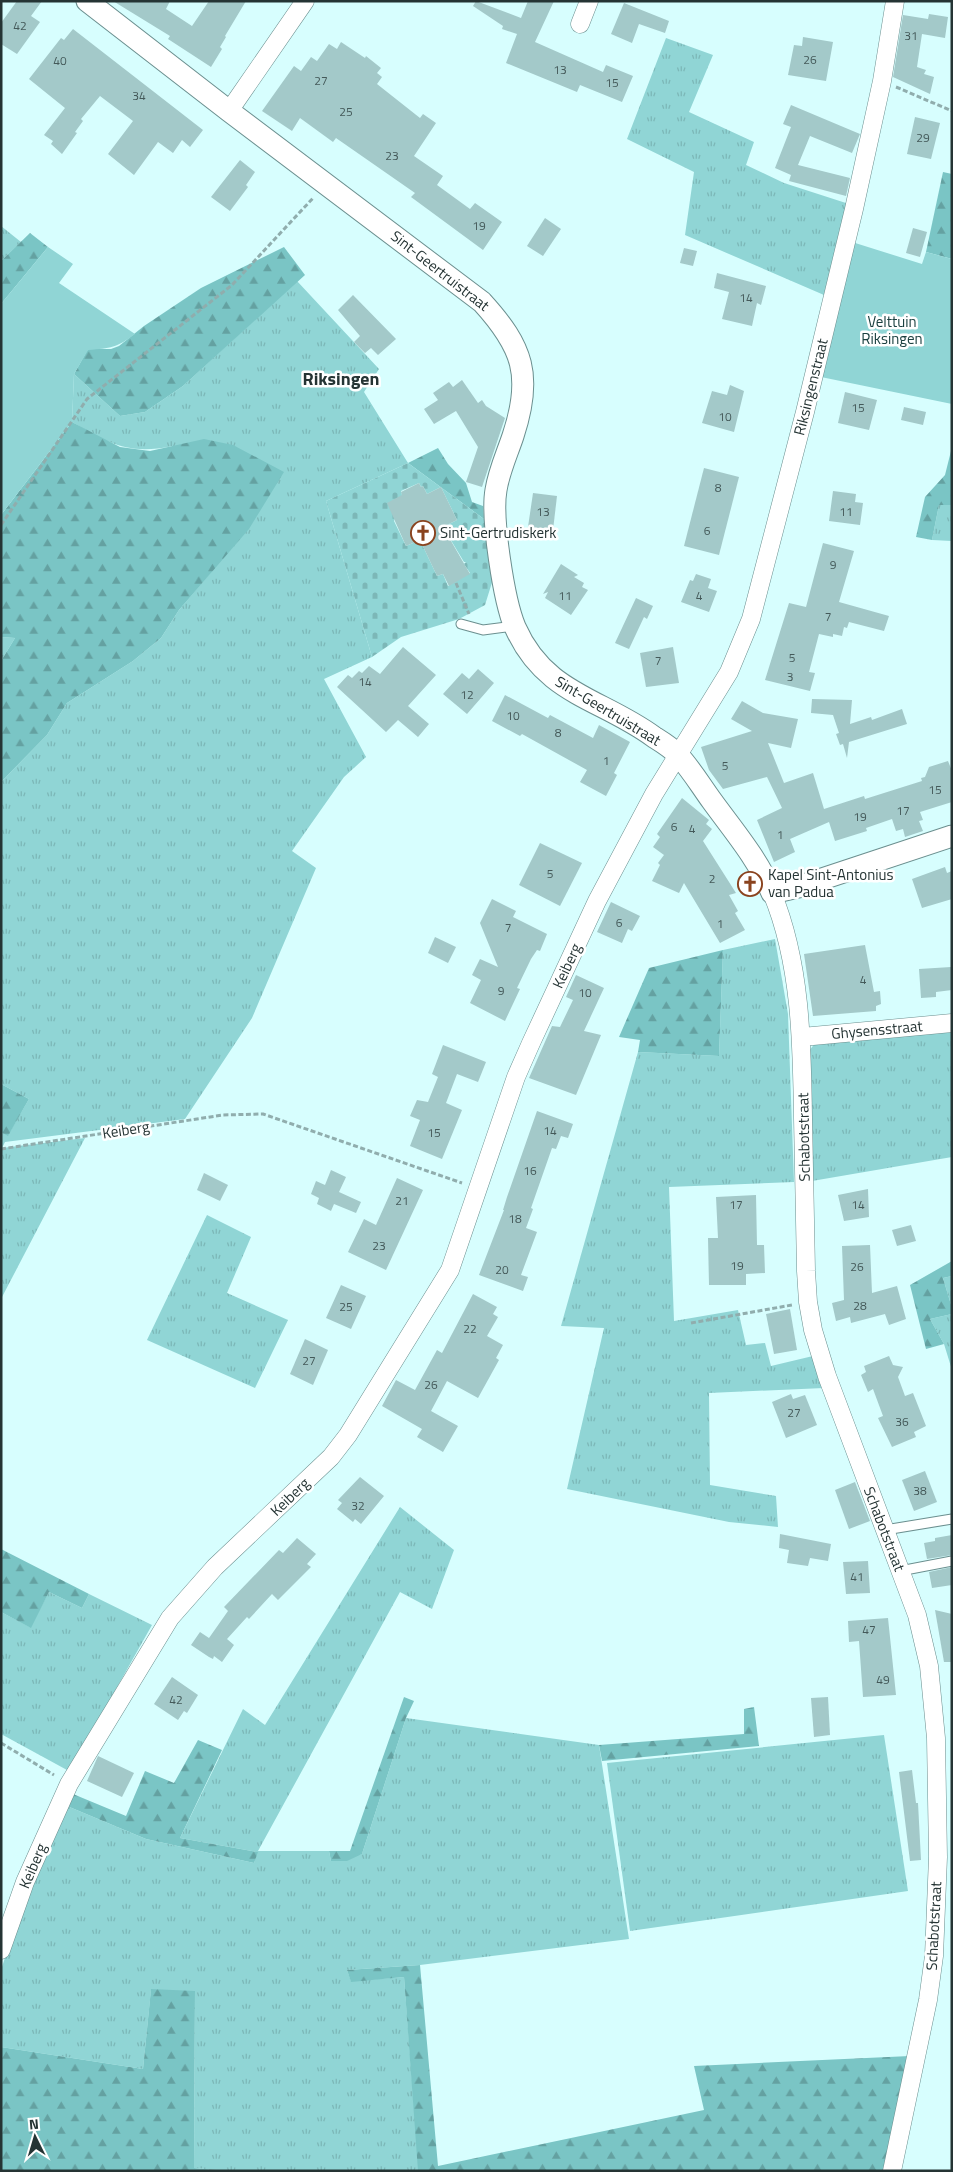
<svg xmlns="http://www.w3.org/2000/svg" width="953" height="2172" font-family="'Titillium Web',sans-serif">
  <defs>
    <pattern id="grass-tufts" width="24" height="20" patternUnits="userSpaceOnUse" patternTransform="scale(1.25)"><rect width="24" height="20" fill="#90d5d5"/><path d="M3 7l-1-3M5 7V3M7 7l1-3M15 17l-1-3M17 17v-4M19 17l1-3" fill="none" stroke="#7cb7b7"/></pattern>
    <pattern id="forest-firs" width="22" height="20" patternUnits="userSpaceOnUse" patternTransform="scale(1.25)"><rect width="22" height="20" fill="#7ac5c5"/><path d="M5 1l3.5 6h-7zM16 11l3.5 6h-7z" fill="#64a1a1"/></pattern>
    <pattern id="cemetery-stones" width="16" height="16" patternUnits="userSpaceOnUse" patternTransform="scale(1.25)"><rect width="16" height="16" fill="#90d5d5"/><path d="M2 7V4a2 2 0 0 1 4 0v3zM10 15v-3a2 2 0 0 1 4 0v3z" fill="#7cb7b7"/></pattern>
  </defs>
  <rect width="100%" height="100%" fill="#d7fefe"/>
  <g fill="url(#grass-tufts)">
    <path d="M 666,38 L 713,55 L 689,112 L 754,142 L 746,165 L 784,183 L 849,204 L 824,295 L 685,235 L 694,172 L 627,139 Z"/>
    <path d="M 1,226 L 21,242 L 1,261 Z"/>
    <path d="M 297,281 L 379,369 L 364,392 L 408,463 L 326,501 L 372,657 L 324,679 L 366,757 L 344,777 L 292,851 L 316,868 L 252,1018 L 185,1119 L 5,1142 L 2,1148 L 85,1138 L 1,1299 L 1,1132 L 8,1135 L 29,1099 L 1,1084 L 1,782 L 47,735 L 67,703 L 133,661 L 161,638 L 179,610 L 213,570 L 173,446 C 128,455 110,444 72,422 L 74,374 L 120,416 L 145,412 L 183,386 Z"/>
    <path d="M 939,505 L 952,505 L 952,541 L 932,540 Z"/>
    <path d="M 1,637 L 15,638 L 1,661 Z"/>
    <path d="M 775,939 L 788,1014 L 794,1182 L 669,1187 L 674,1321 L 738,1310 L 746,1345 L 765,1343 L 771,1366 L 813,1356 L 824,1388 L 709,1393 L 710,1485 L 776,1496 L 778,1527 L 729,1522 L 567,1489 L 604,1328 L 561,1326 L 638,1052 L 719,1056 L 723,950 Z"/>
    <path d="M 952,1030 L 952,1157 L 812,1181 L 808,1052 L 817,1041 Z"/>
    <path d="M 207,1215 L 251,1237 L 227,1293 L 288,1320 L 255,1388 L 147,1340 Z"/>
    <path d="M 952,1276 L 952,1308 L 943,1278 Z"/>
    <path d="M 952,1314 L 952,1370 L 944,1344 L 930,1319 Z"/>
    <path d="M 400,1507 L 454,1550 L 432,1609 L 400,1592 L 258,1851 L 329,1851 L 331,1861 L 362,1854 L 406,1718 L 599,1745 L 629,1939 L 420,1965 L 347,1970 L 351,1981 L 404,1977 L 419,2171 L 228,2171 L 194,2168 L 195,1992 L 151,1990 L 143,2069 L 1,2047 L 1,1970 L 17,1921 L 67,1806 L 146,1839 L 254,1863 L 257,1852 L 180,1838 L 243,1709 L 265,1725 Z"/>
    <path d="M 49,1592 L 82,1608 L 89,1594 L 152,1625 L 72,1767 L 67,1770 L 1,1734 L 1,1612 L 30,1627 Z"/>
    <path d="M 884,1735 L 908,1891 L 630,1931 L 607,1763 Z"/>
  </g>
  <g fill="url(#forest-firs)">
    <path d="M 943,172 L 952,174 L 952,259 L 926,252 Z"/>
    <path d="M 30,233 L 48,247 L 1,304 L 1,261 Z"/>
    <path d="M 284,247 L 305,275 L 183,386 L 145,412 L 120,416 L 74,374 L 88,349 L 111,349 L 119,346 L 144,326 L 201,288 Z"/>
    <path d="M 72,422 L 120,447 L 150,451 L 204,439 L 233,445 L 284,472 L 249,529 L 179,610 L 161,638 L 133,661 L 67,703 L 47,735 L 1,782 L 1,661 L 15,638 L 1,637 L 1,515 Z"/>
    <path d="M 952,447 L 952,505 L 939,505 L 932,540 L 916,537 L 925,497 L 945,475 Z"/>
    <path d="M 438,448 L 448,464 L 466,483 L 472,502 L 483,506 L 484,519 L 408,463 Z"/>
    <path d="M 723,950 L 719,1056 L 638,1052 L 640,1040 L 619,1037 L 649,968 Z"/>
    <path d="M 1,1084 L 29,1099 L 8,1136 L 1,1132 Z"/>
    <path d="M 952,1261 L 952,1276 L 943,1278 L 952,1308 L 952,1314 L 930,1319 L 944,1344 L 926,1349 L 910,1285 Z"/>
    <path d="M 1,1549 L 89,1594 L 82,1608 L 49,1592 L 31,1628 L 1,1612 Z"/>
    <path d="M 404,1697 L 414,1701 L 406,1718 L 362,1854 L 347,1861 L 331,1861 L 329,1851 L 350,1851 Z"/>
    <path d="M 754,1707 L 759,1746 L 602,1761 L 599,1745 L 744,1734 L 744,1709 Z"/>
    <path d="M 198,1740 L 222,1750 L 180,1838 L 258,1852 L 254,1863 L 146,1839 L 67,1806 L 73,1794 L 126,1816 L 145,1771 L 174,1783 Z"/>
    <path d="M 420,1965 L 438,2166 L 704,2110 L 694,2066 L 910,2056 L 886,2171 L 418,2171 L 404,1977 L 351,1982 L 347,1970 Z"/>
    <path d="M 151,1989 L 195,1991 L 194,2168 L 228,2171 L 1,2171 L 1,2047 L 143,2069 Z"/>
  </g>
  <path fill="url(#cemetery-stones)" fill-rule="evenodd" d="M 408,463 L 484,519 L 494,576 L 485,605 L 459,619 L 401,637 L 372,657 L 326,501 ZM 419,483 L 421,487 L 423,486 L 427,494 L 441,487 L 457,520 L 443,527 L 464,562 L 466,562 L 464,564 L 470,573 L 448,586 L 443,574 L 437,576 L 420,540 L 406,546 L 394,521 L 402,495 L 401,491 Z"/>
  <g fill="#90d5d5">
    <path d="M 852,242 L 922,264 L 926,252 L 952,259 L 952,404 L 821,377 Z"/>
    <path d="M 48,247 L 73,264 L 59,283 L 135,334 C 116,348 111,348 88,350 L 74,374 L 72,422 L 1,515 L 1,304 Z"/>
  </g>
  <g fill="#a3c9c9">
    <path d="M 17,1 L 42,1 L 31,16 L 40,22 L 17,54 L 1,44 L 1,23 Z"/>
    <path d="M 113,1 L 170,1 L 166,9 L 192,26 L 209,1 L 246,1 L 225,36 L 226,37 L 220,47 L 222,49 L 211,67 L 168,39 L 170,36 Z"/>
    <path d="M 476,1 L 521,18 L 528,1 L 554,1 L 535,42 L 603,72 L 606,65 L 633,76 L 622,102 L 580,85 L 577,92 L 506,63 L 517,34 L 502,29 L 503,26 L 473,6 Z"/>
    <path d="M 624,3 L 669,21 L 665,33 L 639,24 L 632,43 L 611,34 Z"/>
    <path d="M 929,14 L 948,17 L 945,38 L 922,34 L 917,67 L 926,70 L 924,74 L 934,77 L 930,94 L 893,77 L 903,15 L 928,19 Z"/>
    <path d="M 73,29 L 203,130 L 190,147 L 182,140 L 173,153 L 158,142 L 134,175 L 108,154 L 133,121 L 100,96 L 81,119 L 83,121 L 75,132 L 77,133 L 62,154 L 51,144 L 53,141 L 44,135 L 65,108 L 29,79 L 61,38 L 64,40 Z"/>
    <path d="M 803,37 L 833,42 L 826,81 L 788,75 L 794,45 L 802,46 Z"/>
    <path d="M 341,42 L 365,58 L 366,56 L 381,68 L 377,73 L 382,77 L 377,84 L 420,118 L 423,114 L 436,123 L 414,156 L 443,176 L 437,185 L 470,209 L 475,203 L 502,222 L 483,250 L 411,197 L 415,193 L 336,138 L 333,142 L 300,118 L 292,131 L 262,111 L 294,66 L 301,71 L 311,57 L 317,61 L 329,44 L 337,49 Z"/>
    <path d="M 791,105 L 860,134 L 852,153 L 810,136 L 798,165 L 850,178 L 846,196 L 789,181 L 791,175 L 775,168 L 791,127 L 783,124 Z"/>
    <path d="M 915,117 L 940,123 L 931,159 L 907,154 Z"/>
    <path d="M 240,160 L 255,172 L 246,185 L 248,187 L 230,211 L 211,197 Z"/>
    <path d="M 545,218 L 561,229 L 543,256 L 527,246 Z"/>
    <path d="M 913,228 L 927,232 L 920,257 L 906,253 Z"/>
    <path d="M 684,248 L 697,251 L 693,266 L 680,263 Z"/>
    <path d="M 717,273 L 766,286 L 761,305 L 757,303 L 752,326 L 722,319 L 729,292 L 714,288 Z"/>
    <path d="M 353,295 L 396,339 L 378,355 L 371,348 L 365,353 L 354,342 L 360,336 L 338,310 Z"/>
    <path d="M 462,380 L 478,403 L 482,400 L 486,406 L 505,418 L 482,487 L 466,482 L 478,447 L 456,411 L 434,424 L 424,409 L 438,400 L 433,393 L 449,382 L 453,387 Z"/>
    <path d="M 730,385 L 744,391 L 734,432 L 702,423 L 712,391 L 727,395 Z"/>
    <path d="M 845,392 L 877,400 L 869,430 L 838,423 Z"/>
    <path d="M 904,407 L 926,412 L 923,425 L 901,420 Z"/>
    <path d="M 704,468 L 739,477 L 719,555 L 684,546 Z"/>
    <path d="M 419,483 L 421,487 L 423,486 L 427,494 L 441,487 L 457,520 L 443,527 L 470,574 L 449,586 L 443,574 L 437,576 L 420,540 L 406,546 L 387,503 L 402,495 L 401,492 Z"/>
    <path d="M 833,491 L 856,494 L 855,502 L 863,503 L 860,525 L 829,521 Z"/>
    <path d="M 533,493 L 557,496 L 553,530 L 528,527 Z"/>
    <path d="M 823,543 L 854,551 L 839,602 L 889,616 L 884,631 L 849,622 L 847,628 L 844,627 L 842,636 L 833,634 L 833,637 L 819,634 L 809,672 L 815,673 L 810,691 L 765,680 L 789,603 L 806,607 Z"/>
    <path d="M 561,564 L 578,575 L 574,577 L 584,583 L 582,587 L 588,590 L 571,615 L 545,598 L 548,592 L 543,594 Z"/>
    <path d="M 696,574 L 711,579 L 708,588 L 717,591 L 709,612 L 681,602 L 690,580 L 693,581 Z"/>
    <path d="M 636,598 L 653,606 L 647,619 L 644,617 L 629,649 L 615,643 Z"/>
    <path d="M 403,647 L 436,675 L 408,706 L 429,724 L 418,737 L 398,720 L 386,732 L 337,687 L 348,675 L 352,678 L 359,671 L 362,673 L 369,666 L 380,674 Z"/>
    <path d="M 673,647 L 679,683 L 646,687 L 640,653 Z"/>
    <path d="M 478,669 L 494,683 L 467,714 L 443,694 L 462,673 L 469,679 Z"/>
    <path d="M 505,695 L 548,718 L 550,715 L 593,738 L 599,725 L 630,742 L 614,773 L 617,775 L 606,796 L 580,782 L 587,770 L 522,734 L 520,736 L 492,721 Z"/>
    <path d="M 812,699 L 852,700 L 850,724 L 871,717 L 872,720 L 902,709 L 907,724 L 849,742 L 847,758 L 843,744 L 840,745 L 836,734 L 839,733 L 833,715 L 811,713 Z"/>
    <path d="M 742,701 L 763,713 L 798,719 L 791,748 L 768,743 L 784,783 L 813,773 L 824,809 L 864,796 L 865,799 L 922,781 L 921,778 L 925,777 L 929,767 L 948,761 L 952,771 L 952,802 L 920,812 L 923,820 L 919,821 L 923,831 L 905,837 L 903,829 L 896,831 L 892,819 L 866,828 L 867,831 L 835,841 L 829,822 L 790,839 L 795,852 L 774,862 L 757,820 L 782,808 L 767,777 L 723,789 L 709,770 L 701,747 L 752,731 L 731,719 Z"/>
    <path d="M 682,798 L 709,820 L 706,824 L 712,829 L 703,841 L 736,893 L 729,895 L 738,911 L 735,913 L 745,930 L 720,943 L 684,883 L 679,893 L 652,881 L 660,865 L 658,863 L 664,855 L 653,847 L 660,837 L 657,834 Z"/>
    <path d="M 540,843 L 582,863 L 560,906 L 519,885 Z"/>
    <path d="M 945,867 L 947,873 L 952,871 L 952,899 L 922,908 L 912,879 Z"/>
    <path d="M 492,899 L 516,911 L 513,917 L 547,934 L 540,951 L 537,950 L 531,959 L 517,988 L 520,989 L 505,1021 L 470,1003 L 481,980 L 472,975 L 480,959 L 498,967 L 480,923 Z"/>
    <path d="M 611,902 L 640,916 L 632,931 L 628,929 L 622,943 L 597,932 Z"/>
    <path d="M 435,937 L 456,947 L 448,963 L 428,953 Z"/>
    <path d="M 865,945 L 874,992 L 880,991 L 881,1004 L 876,1006 L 876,1011 L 813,1016 L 804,954 Z"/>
    <path d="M 951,967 L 952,990 L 936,992 L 936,997 L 921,998 L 919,969 Z"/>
    <path d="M 576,975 L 604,988 L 584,1031 L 601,1035 L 576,1095 L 529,1078 L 552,1026 L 560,1027 L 573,1000 L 566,997 Z"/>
    <path d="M 443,1045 L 486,1062 L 478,1082 L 457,1074 L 446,1103 L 462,1110 L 442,1159 L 410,1146 L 420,1120 L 410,1116 L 417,1100 L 428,1102 L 438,1077 L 432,1074 Z"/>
    <path d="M 537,1111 L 573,1124 L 568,1138 L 561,1136 L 556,1149 L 552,1148 L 531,1208 L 533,1209 L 526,1228 L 537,1232 L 521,1275 L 528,1277 L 523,1291 L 479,1275 L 504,1210 L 503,1210 L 507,1197 Z"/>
    <path d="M 331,1170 L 346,1177 L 339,1192 L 361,1202 L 356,1213 L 334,1204 L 331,1211 L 317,1204 L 319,1198 L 311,1194 L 316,1181 L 325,1185 Z"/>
    <path d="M 204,1173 L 228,1185 L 220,1201 L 197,1190 Z"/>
    <path d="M 397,1178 L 423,1190 L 386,1270 L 348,1252 L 364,1219 L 376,1225 Z"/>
    <path d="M 868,1189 L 869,1217 L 844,1221 L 838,1195 Z"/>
    <path d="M 756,1195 L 757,1245 L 764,1245 L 765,1273 L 746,1274 L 746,1285 L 709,1285 L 708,1238 L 718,1238 L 716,1197 Z"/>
    <path d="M 911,1225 L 916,1241 L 897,1246 L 892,1230 Z"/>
    <path d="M 870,1245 L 872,1293 L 897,1286 L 906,1319 L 889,1325 L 885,1314 L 851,1323 L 850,1317 L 836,1321 L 832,1303 L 844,1300 L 842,1246 Z"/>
    <path d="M 341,1285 L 366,1296 L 351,1329 L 326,1318 Z"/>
    <path d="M 473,1294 L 497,1307 L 493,1314 L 498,1317 L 487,1336 L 503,1345 L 496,1358 L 499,1360 L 478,1398 L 447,1381 L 431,1411 L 458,1426 L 443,1452 L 417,1437 L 422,1429 L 382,1406 L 396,1380 L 415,1390 L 437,1350 L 442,1353 Z"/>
    <path d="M 790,1309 L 797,1350 L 774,1354 L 766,1314 Z"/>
    <path d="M 305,1339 L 328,1350 L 313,1385 L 290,1374 Z"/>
    <path d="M 889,1356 L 893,1365 L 903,1367 L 898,1377 L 905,1396 L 913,1393 L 926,1426 L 914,1432 L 916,1437 L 892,1447 L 878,1418 L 883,1416 L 873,1389 L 868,1392 L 861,1375 L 866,1372 L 864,1366 Z"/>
    <path d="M 791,1394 L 793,1399 L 805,1395 L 817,1425 L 786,1438 L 772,1402 Z"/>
    <path d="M 925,1471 L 937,1502 L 914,1511 L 902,1480 Z"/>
    <path d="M 360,1477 L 384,1496 L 361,1524 L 355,1519 L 353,1522 L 337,1509 L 342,1503 L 338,1500 Z"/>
    <path d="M 855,1482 L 870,1521 L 849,1529 L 835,1490 Z"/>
    <path d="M 780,1534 L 831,1544 L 828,1561 L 810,1558 L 808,1566 L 787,1563 L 789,1550 L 779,1548 Z"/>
    <path d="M 952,1535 L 952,1555 L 927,1559 L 924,1543 L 935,1541 L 935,1538 Z"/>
    <path d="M 297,1538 L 316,1554 L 307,1564 L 311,1567 L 278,1600 L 272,1594 L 249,1619 L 247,1617 L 227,1639 L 234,1645 L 222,1662 L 214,1656 L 213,1659 L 209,1657 L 191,1645 L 200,1632 L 209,1638 L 228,1611 L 224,1607 L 279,1550 L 283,1553 Z"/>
    <path d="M 868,1561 L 870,1593 L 846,1594 L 843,1562 Z"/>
    <path d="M 952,1567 L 952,1585 L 932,1588 L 929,1572 Z"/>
    <path d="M 935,1610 L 952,1614 L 952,1662 L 944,1662 Z"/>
    <path d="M 888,1618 L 896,1695 L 863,1697 L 859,1641 L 849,1642 L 848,1621 Z"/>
    <path d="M 172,1677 L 198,1695 L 187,1713 L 184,1711 L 178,1720 L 154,1704 Z"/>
    <path d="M 828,1697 L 830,1735 L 814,1737 L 811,1698 Z"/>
    <path d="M 98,1756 L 134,1773 L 122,1797 L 87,1781 Z"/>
    <path d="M 912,1770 L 916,1803 L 918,1803 L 921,1860 L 910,1861 L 899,1772 Z"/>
  </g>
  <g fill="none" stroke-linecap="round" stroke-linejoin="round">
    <defs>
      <g id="service">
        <path d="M 461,624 L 483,630 L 514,626"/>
        <path d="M 885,1530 L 952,1519"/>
        <path d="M 900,1571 L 952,1561"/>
      </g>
      <g id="minor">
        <path d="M 580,24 L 589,1"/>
        <path d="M 229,111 L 305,1"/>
        <path d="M 772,893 C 801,963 802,1043 803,1118 C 804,1169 805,1220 806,1271 L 808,1302 L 813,1330 L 827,1376 L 917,1615 L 929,1666 L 936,1738 L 938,1857 L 934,1956 L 928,2000 L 892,2171"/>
        <path d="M 802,1037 L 952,1023"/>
        <path d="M 1,1950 L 25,1882 L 69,1784 L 170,1618 L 215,1567 L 331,1457 L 348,1435 L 450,1270 L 516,1077 L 531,1043 L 597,901 L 654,794 L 729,672 L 751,619 L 805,412 L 854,209 L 882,81 L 895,1"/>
      </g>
      <path id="tertiary" d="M 87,1 L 229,111 L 482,302 C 523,347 533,376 513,436 C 507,454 499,471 496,490 C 491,518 504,601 515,627 C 545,695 601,698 654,737 C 662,742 672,748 678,755 C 691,769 701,786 712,801 C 733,830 758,859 772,893 L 798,887 L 952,836"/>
    </defs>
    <use href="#service" stroke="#6b8f8f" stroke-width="11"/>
    <use href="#minor" stroke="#6b8f8f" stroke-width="19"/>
    <use href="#tertiary" stroke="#6b8f8f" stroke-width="23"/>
    <g stroke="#90adad" stroke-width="3" stroke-dasharray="5 2.5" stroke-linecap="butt">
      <path d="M 896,87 L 952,111"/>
      <path d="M 1,525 L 87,399 L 232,285 L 314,197"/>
      <path d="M 456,583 L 469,614"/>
      <path d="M 1,1149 L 223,1115 L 263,1114 L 462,1183"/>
      <path d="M 691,1323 L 792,1305"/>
      <path d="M 1,1743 L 54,1775"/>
    </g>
    <use href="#service" stroke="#fff" stroke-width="9"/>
    <use href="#minor" stroke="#fff" stroke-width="18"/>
    <use href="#tertiary" stroke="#fff" stroke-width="21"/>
  </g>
  <defs>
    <symbol id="church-ring" viewBox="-11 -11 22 22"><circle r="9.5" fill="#fff" stroke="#8a431e" stroke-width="1.5"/><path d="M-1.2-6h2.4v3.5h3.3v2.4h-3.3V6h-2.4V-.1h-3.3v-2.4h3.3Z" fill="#8a431e"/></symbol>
  </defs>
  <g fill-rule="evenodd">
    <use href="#church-ring" x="409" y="519" width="28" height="28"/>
    <use href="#church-ring" x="736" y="870" width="28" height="28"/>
  </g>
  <g text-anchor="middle" stroke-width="5" stroke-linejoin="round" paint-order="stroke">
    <g font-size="12" fill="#445959">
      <text x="20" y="30">42</text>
      <text x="911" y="40">31</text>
      <text x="810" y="64">26</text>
      <text x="60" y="65">40</text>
      <text x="560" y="74">13</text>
      <text x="321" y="85">27</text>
      <text x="612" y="87">15</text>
      <text x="139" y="100">34</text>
      <text x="346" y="116">25</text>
      <text x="923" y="142">29</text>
      <text x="392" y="160">23</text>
      <text x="479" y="230">19</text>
      <text x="746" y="302">14</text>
      <text x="858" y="412">15</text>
      <text x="725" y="421">10</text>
      <text x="718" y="492">8</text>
      <text x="543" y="516">13</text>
      <text x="846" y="516">11</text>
      <text x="707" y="535">6</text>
      <text x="833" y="569">9</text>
      <text x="565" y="600">11</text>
      <text x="699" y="600">4</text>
      <text x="828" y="621">7</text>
      <text x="792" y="662">5</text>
      <text x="658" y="665">7</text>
      <text x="790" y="681">3</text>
      <text x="365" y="686">14</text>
      <text x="467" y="699">12</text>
      <text x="513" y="720">10</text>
      <text x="558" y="737">8</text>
      <text x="606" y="765">1</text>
      <text x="725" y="770">5</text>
      <text x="935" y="794">15</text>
      <text x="903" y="815">17</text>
      <text x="860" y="821">19</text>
      <text x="674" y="831">6</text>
      <text x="692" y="833">4</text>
      <text x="780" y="839">1</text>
      <text x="550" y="878">5</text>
      <text x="712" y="883">2</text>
      <text x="619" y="927">6</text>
      <text x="720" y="928">1</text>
      <text x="508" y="932">7</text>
      <text x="863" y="984">4</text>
      <text x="501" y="995">9</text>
      <text x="585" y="997">10</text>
      <text x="550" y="1135">14</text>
      <text x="434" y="1137">15</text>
      <text x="530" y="1175">16</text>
      <text x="402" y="1205">21</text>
      <text x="736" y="1209">17</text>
      <text x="858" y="1209">14</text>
      <text x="515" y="1223">18</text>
      <text x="379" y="1250">23</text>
      <text x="737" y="1270">19</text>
      <text x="857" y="1271">26</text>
      <text x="502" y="1274">20</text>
      <text x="860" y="1310">28</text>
      <text x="346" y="1311">25</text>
      <text x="470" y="1333">22</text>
      <text x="309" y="1365">27</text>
      <text x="431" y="1389">26</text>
      <text x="794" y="1417">27</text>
      <text x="902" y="1426">36</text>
      <text x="920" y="1495">38</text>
      <text x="358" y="1510">32</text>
      <text x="857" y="1581">41</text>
      <text x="869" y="1634">47</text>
      <text x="883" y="1684">49</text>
      <text x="176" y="1704">42</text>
    </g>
    <g font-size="15" fill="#253434" stroke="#fff">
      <text transform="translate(440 271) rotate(38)" y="5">Sint-Geertruistraat</text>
      <text transform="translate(811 387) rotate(-76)" y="5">Riksingenstraat</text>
      <text transform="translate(608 711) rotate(31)" y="5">Sint-Geertruistraat</text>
      <text transform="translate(567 966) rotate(-65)" y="5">Keiberg</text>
      <text transform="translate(877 1030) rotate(-5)" y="5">Ghysensstraat</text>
      <text transform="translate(126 1130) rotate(-9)" y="5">Keiberg</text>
      <text transform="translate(804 1137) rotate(-91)" y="5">Schabotstraat</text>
      <text transform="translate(290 1497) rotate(-44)" y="5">Keiberg</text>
      <text transform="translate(884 1529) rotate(69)" y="5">Schabotstraat</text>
      <text transform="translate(33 1866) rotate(-67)" y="5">Keiberg</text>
      <text transform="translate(934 1926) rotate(-87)" y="5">Schabotstraat</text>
    </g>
    <g font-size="15" fill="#1b4040" stroke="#fff">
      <text x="892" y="327">Velttuin<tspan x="892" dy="17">Riksingen</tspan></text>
    </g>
    <g font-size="15" fill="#253434" stroke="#fff" text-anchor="start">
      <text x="440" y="538">Sint-Gertrudiskerk</text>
      <text x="768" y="880">Kapel Sint-Antonius<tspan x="768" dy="17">van Padua</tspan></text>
    </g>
    <g font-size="18" font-weight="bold" fill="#253434" stroke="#fff">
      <text x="341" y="385">Riksingen</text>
    </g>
  </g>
  <rect width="953" height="2172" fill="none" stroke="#253434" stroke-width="5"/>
  <g transform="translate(35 2137) rotate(355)" stroke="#ffffff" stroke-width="4" paint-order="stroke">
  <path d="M0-4L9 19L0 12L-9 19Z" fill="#253434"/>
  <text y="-8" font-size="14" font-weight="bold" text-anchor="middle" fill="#253434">N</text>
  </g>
</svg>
